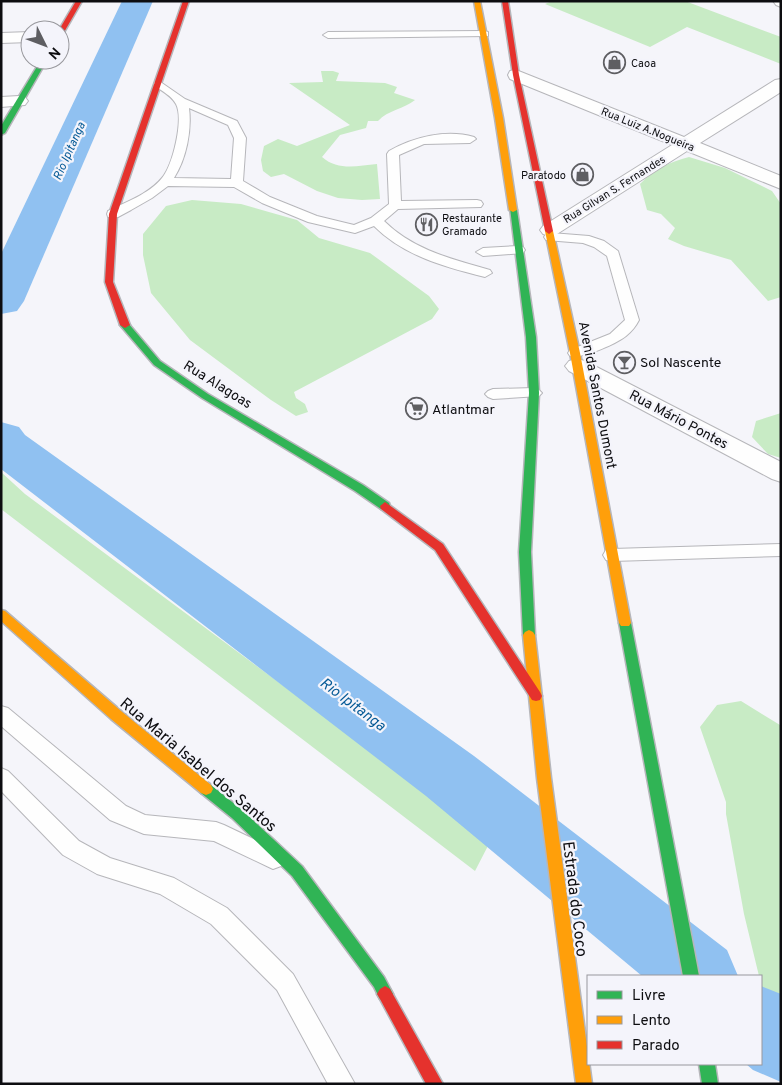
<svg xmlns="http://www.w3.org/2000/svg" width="782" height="1085" font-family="Overpass,sans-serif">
  <rect width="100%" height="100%" fill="#f5f5fa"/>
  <g fill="#c8ebc5">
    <path d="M 552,1 L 685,1 L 781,37 L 781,64 L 687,27 L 650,47 L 545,4 Z"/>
    <path d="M 321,71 L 333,71 L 339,73 L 336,81 L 385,83 L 397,87 L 394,93 L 415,100 C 404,109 388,110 378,121 L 368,121 L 366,128 L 340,135 L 322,157 C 338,171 357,166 377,164 L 380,199 L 362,200 L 338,198 L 317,191 L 284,174 L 271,177 L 263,171 L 261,160 L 264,146 L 278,139 L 297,146 L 350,125 L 289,83 L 323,82 Z"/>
    <path d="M 689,157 L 725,168 L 772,191 L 781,204 L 781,297 L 768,301 L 731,260 L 684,246 L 668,239 L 675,228 L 661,214 L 647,210 L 640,184 C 654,169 670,162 689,157 Z"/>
    <path d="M 192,200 L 241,204 L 297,220 L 319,238 L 370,253 L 429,296 L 439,309 L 432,319 L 294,392 L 296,398 L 305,404 L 308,412 L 296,416 L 271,400 L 190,340 L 151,293 L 143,255 L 143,234 L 166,206 Z"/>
    <path d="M 781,413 L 781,458 L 768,454 L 752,437 L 756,421 Z"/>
    <path d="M 1,472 L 25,494 L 491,840 L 475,871 L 1,509 Z"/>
    <path d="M 741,701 L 780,725 L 781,728 L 781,1072 L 761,986 L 761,976 L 759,976 L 744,914 L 726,814 L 726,802 L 700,727 L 717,705 Z"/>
  </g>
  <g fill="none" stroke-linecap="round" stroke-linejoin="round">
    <g fill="#90c1f1" fill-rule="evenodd">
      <path d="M 122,1 L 153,1 L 24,301 L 17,311 L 1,314 L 1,254 Z"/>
      <path d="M 1,422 L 19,427 L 25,435 L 474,756 L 727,950 L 738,976 L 642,976 L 426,796 L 1,469 Z"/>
      <path d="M 761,986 L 781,994 L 781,1082 L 753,1070 L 746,1064 L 761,1064 Z"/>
    </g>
    <defs>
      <g id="lane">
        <path d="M 484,31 L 488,32 L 488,36 L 328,38 L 323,35 L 328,32 Z"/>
        <path d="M 159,81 L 185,99 L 237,121 L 246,138 L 243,181 L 270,197 L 317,216 L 354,225 L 371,218 L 389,204 L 387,154 L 389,151 C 414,137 446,129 474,137 L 476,139 L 470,143 L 424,144 L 399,155 L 401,201 L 477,200 L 481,201 L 483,204 L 481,207 L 398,209 L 384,221 C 413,250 452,259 490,270 L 492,273 L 485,277 C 445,267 404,256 374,226 L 355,233 L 308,222 L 262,203 L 234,187 L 168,186 L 152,198 L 131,210 L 118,217 L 108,217 L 107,214 L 108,211 C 126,202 149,194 162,178 C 173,165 184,119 176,104 C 172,96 162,91 155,86 L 154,84 L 155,82 ZM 189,108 L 228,125 L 234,138 L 231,179 L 174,178 C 186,159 192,131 189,108 Z"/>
        <path d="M 551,233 L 589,236 L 604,241 L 618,251 L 639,320 C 636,326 632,331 626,336 C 616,344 582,359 570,356 L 568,353 L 570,350 L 610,334 L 625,320 L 607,256 L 594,247 L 583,243 L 546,240 L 544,237 L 546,234 Z"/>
        <path d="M 518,246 L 523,247 L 525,250 L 523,253 L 483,256 L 476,252 L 483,248 Z"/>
        <path d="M 534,388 L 539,390 L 542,393 L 539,396 L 493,399 L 488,397 L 485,394 L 488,391 L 493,389 Z"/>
        <path d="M 781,544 L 781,556 L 612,561 L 606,560 L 603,555 L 606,550 L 612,549 Z"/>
        <path d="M 1,706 L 8,708 L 126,806 L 145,815 L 216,822 L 224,825 L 281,852 L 284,859 L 281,866 L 273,869 L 214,841 L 144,834 L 110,820 L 1,726 Z"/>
        <path d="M 1,768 L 8,771 L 79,841 L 110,858 L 174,878 L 227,908 L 293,974 L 355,1084 L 328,1084 L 277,990 L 211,924 L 160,894 L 97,874 L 63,855 L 1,791 Z"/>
      </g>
      <g id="street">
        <path d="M 773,1 L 781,1 L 781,7 L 776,5 Z"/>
        <path d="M 30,32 L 30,42 L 1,43 L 1,33 Z"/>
        <path d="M 516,70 L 684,137 L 775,80 L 781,79 L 781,92 L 700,143 L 781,176 L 781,189 L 687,151 L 557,234 L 550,236 L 543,234 L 540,230 L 543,226 L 672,145 L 510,79 L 508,75 L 510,71 Z"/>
        <path d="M 19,96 L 25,97 L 28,101 L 25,105 L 1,107 L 1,97 Z"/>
        <path d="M 577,359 L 585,361 L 781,462 L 781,482 L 772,479 L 569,371 L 565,366 L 569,361 Z"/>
      </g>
      <g id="fast">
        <path d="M 41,60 L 47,60 L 5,133 L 1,135 L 1,126 Z"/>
        <path d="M 510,208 L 517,210 L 536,337 L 539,393 L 531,552 L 535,635 L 533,638 L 525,638 L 523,635 L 519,552 L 529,393 L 526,337 Z"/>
        <path d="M 125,322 L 128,323 L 160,361 L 208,394 L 363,485 L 389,503 L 390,506 L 389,509 L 381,509 L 355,491 L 202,398 L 154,365 L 120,325 Z"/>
        <path d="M 625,618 L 629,620 L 631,623 L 699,976 L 683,976 L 619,623 L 621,620 Z"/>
        <path d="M 206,783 L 211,785 L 242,810 L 302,866 L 384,977 L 393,994 L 390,999 L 385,1002 L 380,999 L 374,987 L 292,876 L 232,818 L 201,793 L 199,789 L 201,785 Z"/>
        <path d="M 699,1064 L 715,1064 L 718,1084 L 702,1084 Z"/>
      </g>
      <g id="slow">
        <path d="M 474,1 L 480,1 L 503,118 L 517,210 L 513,212 L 509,210 L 495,118 Z"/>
        <path d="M 549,228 L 553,231 L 580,353 L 631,623 L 629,626 L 621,626 L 619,623 L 570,353 L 545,231 Z"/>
        <path d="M 1,610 L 5,611 L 121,711 L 211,785 L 213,789 L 211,793 L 206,795 L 201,793 L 111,719 L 1,621 Z"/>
        <path d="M 529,630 L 533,632 L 535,635 L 551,778 L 592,1084 L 576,1084 L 537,778 L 523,635 L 525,632 Z"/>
      </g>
      <g id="jam">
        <path d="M 76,1 L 82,1 L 63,34 L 60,36 L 59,30 Z"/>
        <path d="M 183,1 L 189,1 L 117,214 L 113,282 L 130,325 L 125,328 L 120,325 L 105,282 L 109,214 Z"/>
        <path d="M 502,1 L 508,1 L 519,75 L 553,231 L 549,234 L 545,231 L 513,75 Z"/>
        <path d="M 385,502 L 443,544 L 540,692 L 542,696 L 540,700 L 536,701 L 532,700 L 435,550 L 381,509 L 380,506 Z"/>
        <path d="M 385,986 L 390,989 L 443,1084 L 426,1084 L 380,999 L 377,994 L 380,989 Z"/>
      </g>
    </defs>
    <use href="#lane" stroke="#b6b6ba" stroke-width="2"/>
    <use href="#street" stroke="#b6b6ba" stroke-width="2"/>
    <use href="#fast" stroke="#b6b6ba" stroke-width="3"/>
    <use href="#slow" stroke="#b6b6ba" stroke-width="3"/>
    <use href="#jam" stroke="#b6b6ba" stroke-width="3"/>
    <use href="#lane" fill="#fefefe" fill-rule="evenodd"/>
    <use href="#street" fill="#fefefe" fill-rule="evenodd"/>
    <use href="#fast" fill="#30b455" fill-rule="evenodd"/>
    <use href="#slow" fill="#ff9f0a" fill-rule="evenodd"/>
    <use href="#jam" fill="#e5322d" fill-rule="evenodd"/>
  </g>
  <defs>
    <symbol id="shop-ring" viewBox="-11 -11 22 22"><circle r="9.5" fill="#f4f4fb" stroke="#5e5e62" stroke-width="1.5"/><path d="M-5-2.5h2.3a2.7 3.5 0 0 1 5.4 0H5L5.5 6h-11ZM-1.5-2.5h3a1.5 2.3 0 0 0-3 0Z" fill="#5e5e62"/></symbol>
    <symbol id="restaurant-ring" viewBox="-11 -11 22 22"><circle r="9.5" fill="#f4f4fb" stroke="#5e5e62" stroke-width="1.5"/><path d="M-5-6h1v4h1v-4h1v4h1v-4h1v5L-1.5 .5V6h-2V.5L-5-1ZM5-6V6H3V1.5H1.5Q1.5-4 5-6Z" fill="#5e5e62"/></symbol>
    <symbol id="bar-ring" viewBox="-11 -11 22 22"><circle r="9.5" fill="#f4f4fb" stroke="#5e5e62" stroke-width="1.5"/><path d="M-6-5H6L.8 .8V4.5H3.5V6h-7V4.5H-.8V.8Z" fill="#5e5e62"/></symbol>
    <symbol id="supermarket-ring" viewBox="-11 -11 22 22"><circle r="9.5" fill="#f4f4fb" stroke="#5e5e62" stroke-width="1.5"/><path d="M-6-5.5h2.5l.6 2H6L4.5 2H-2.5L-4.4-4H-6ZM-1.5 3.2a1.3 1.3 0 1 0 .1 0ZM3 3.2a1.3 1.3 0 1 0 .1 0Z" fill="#5e5e62"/></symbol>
  </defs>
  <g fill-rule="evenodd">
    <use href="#shop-ring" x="602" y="50" width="25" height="25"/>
    <use href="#shop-ring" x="570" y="162" width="25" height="25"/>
    <use href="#restaurant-ring" x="414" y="212" width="25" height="25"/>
    <use href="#bar-ring" x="612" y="350" width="25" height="25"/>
    <use href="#supermarket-ring" x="404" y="396" width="25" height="25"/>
  </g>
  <g text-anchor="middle" stroke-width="4.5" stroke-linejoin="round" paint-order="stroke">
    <g font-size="11" fill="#0d0d10" stroke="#f4f4fb" text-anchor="start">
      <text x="631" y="67">Caoa</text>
      <text x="566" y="179" text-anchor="end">Paratodo</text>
      <text x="442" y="222">Restaurante<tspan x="442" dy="13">Gramado</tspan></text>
    </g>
    <g font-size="11" fill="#0d0d10" stroke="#f4f4fb">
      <text transform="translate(648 129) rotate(22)" y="4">Rua Luiz A.Nogueira</text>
      <text transform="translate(614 189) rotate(-32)" y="4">Rua Gilvan S. Fernandes</text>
    </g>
    <g font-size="12" font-style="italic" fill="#065a96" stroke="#f4f4fb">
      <text transform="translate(69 151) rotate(-66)" y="4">Rio Ipitanga</text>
    </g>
    <g font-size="14" fill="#0d0d10" stroke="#f4f4fb" text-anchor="start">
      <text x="640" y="367">Sol Nascente</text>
      <text x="432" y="414">Atlantmar</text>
    </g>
    <g font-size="14" fill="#0d0d10" stroke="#f4f4fb">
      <text transform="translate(218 384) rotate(32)" y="5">Rua Alagoas</text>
      <text transform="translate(598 395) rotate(79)" y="5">Avenida Santos Dumont</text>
      <text transform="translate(679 419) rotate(28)" y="5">Rua Mário Pontes</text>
    </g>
    <g font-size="15" font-style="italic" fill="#065a96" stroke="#f4f4fb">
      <text transform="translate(353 704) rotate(37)" y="5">Rio Ipitanga</text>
    </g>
    <g font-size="16" fill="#0d0d10" stroke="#f4f4fb">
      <text transform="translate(199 764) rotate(40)" y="6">Rua Maria Isabel dos Santos</text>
      <text transform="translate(576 899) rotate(83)" y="6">Estrada do Coco</text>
    </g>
  </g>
  <rect width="782" height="1085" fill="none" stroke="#0d0d10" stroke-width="5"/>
  <rect x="587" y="975" width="175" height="90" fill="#f4f4fb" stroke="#98989d"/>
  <rect x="597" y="991" width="25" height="8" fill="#30b455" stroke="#98989d"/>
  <text x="632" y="1000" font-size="15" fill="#0d0d10">Livre</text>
  <rect x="597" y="1016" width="25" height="8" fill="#ff9f0a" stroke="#98989d"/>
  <text x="632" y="1025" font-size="15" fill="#0d0d10">Lento</text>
  <rect x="597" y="1041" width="25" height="8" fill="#e5322d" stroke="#98989d"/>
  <text x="632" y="1050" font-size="15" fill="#0d0d10">Parado</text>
  <g transform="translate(45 45) rotate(132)"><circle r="24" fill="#f4f4fb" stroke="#98989d"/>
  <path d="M0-4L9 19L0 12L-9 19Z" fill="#5e5e62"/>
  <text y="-8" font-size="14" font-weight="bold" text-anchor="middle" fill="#0d0d10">N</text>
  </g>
</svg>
